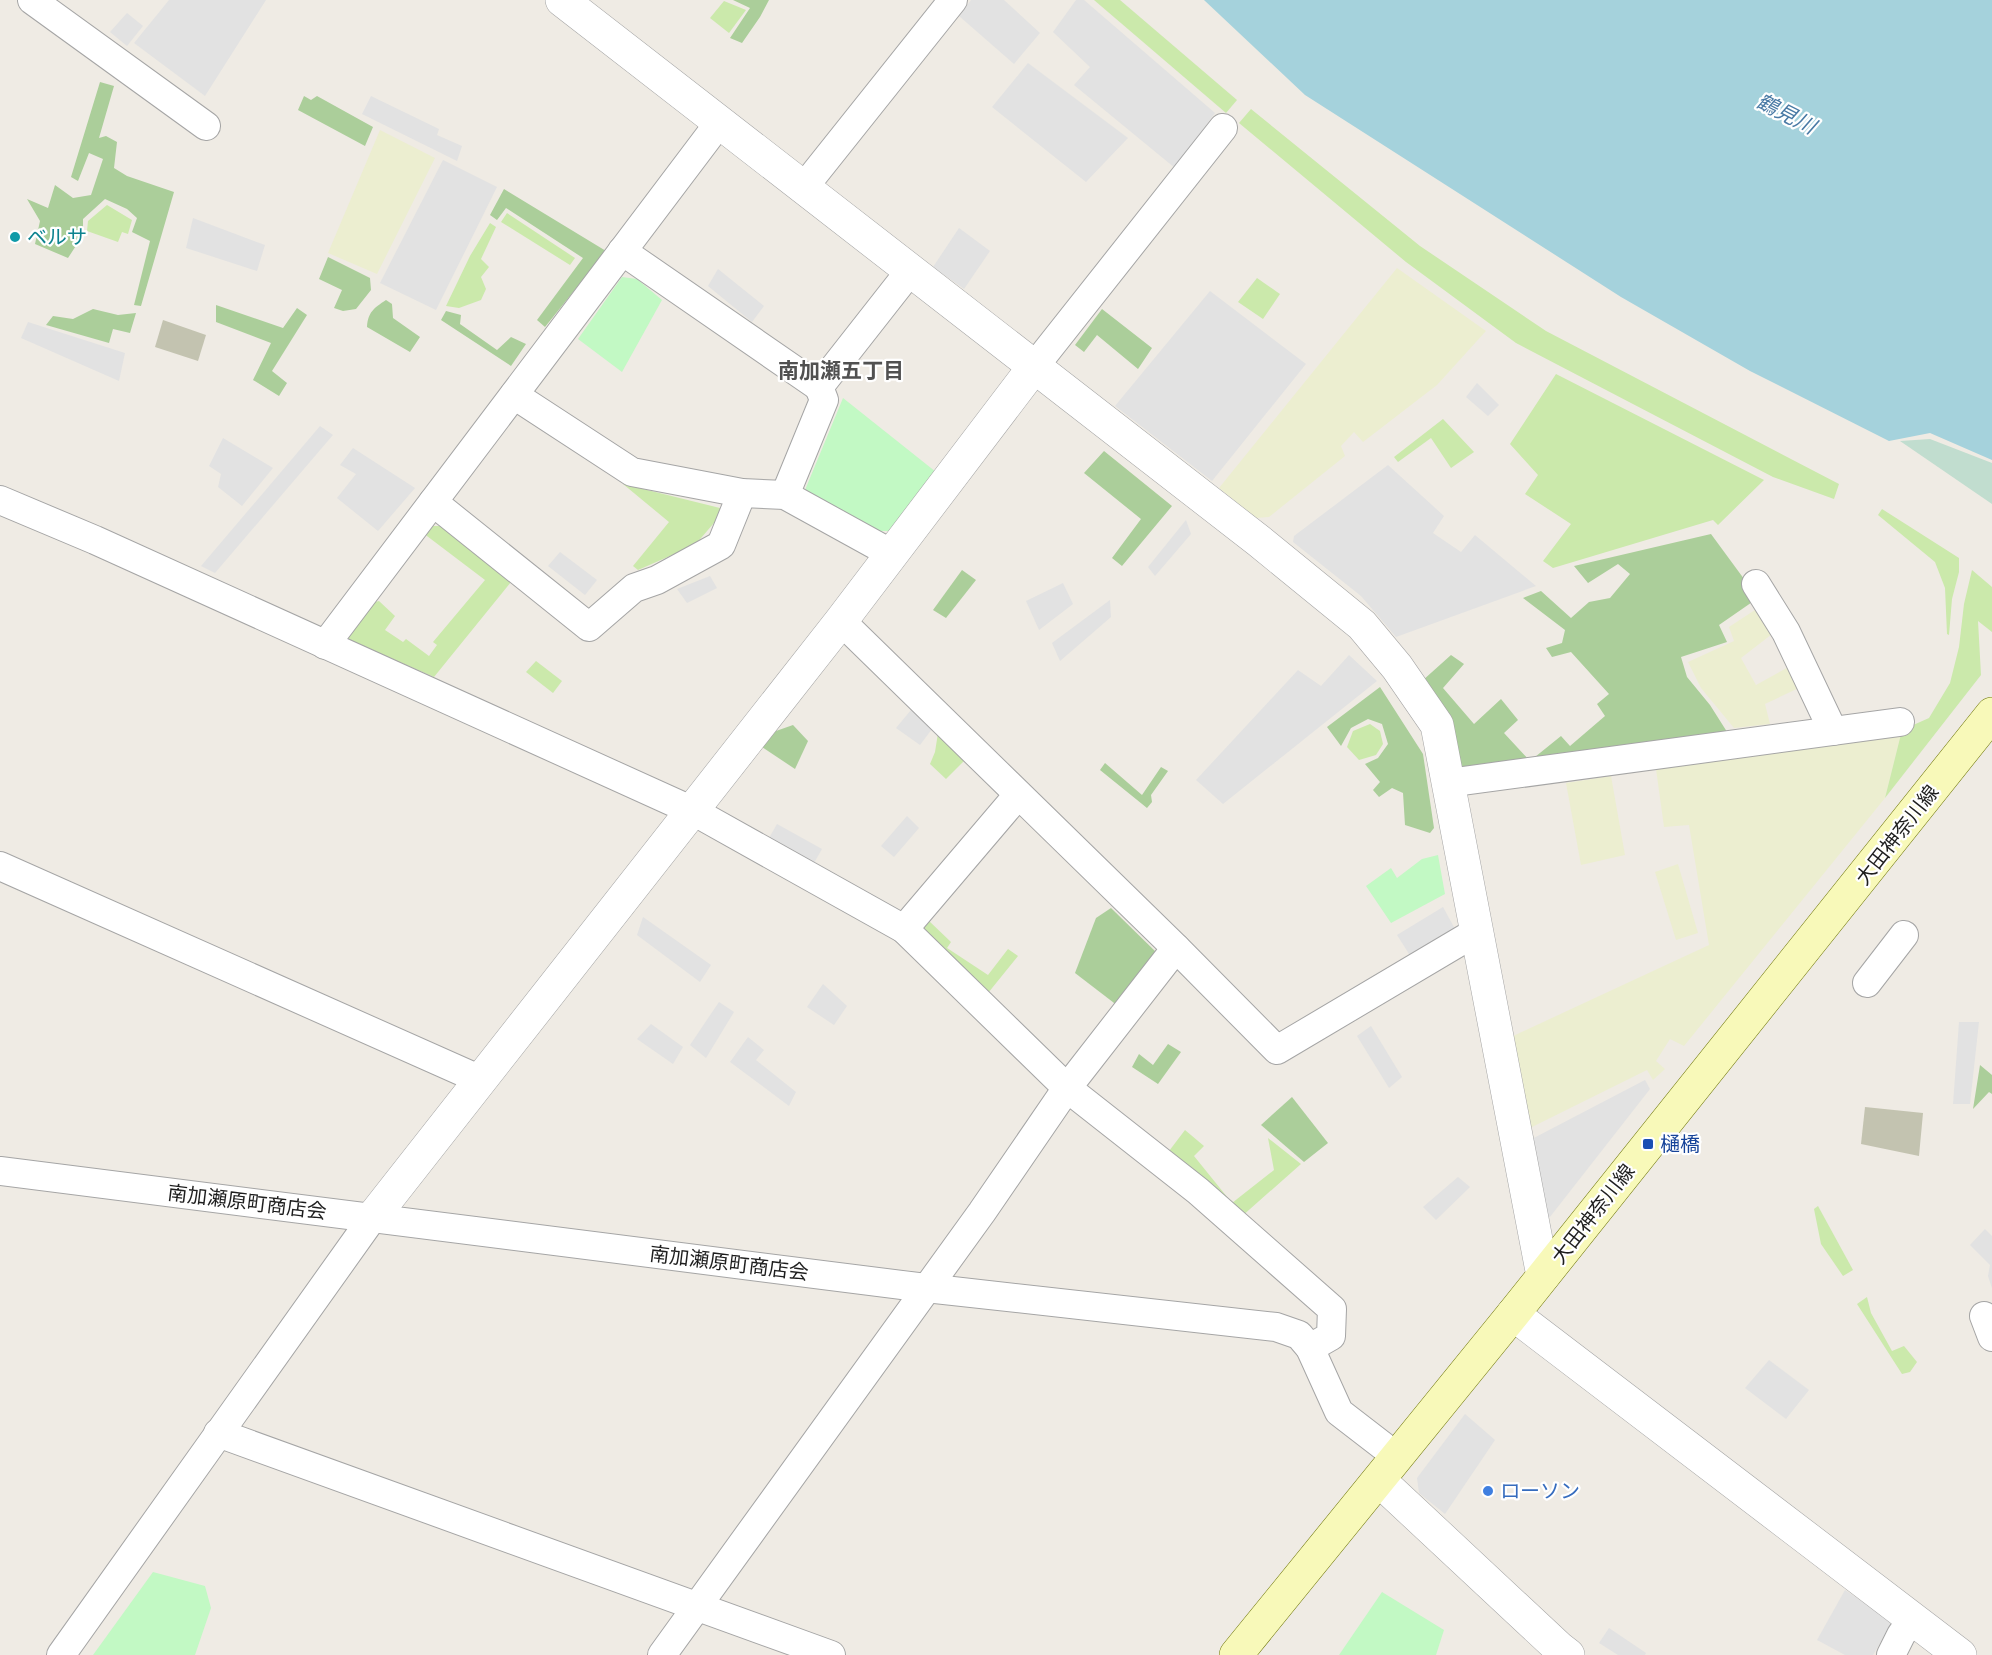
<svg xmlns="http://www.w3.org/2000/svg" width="1992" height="1655" font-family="'Archivo Narrow','Noto Sans JP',sans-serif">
  <rect width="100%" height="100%" fill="#efebe4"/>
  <g fill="#c3c3b0">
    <path d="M 163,320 L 206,335 L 198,361 L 155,347 Z"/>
    <path d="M 1865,1107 L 1923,1113 L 1919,1156 L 1861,1144 Z"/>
  </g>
  <g fill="#eceed0">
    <path d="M 380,130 L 435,158 L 377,274 L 328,253 Z"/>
    <path d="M 1397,268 L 1486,331 L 1437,385 L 1363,442 L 1354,432 L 1341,446 L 1345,456 L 1269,517 L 1256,518 L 1219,488 Z"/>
    <path d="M 1761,606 L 1776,631 L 1741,658 L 1756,685 L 1794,664 L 1803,686 L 1765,704 L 1770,724 L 1734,728 L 1701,688 L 1688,662 L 1734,641 L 1729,627 Z"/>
    <path d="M 1902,730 L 1885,798 L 1684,1046 L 1670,1039 L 1656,1061 L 1665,1069 L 1653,1080 L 1647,1070 L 1528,1129 L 1513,1036 L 1709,945 L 1689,825 L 1664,827 L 1656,769 Z"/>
    <path d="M 1611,776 L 1625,855 L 1581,865 L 1566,783 Z"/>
    <path d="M 1678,864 L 1698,933 L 1676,940 L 1655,872 Z"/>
  </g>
  <g fill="#cbe9ab">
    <path d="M 1094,0 L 1120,0 L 1237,100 L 1226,113 Z"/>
    <path d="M 724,1 L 746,10 L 729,33 L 710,18 Z"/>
    <path d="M 1251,109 L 1420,246 L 1546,331 L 1839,484 L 1834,499 L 1773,477 L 1516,343 L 1406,262 L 1239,123 Z"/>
    <path d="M 107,205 L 132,220 L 128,234 L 122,232 L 118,242 L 87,231 L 88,221 Z"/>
    <path d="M 507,213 L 575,258 L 570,265 L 501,222 Z"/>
    <path d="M 490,223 L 496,227 L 481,259 L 489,267 L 481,277 L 486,289 L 481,300 L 459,308 L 446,306 L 470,256 Z"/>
    <path d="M 1257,278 L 1280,294 L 1263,319 L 1238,302 Z"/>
    <path d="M 1556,374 L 1764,480 L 1718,525 L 1713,520 L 1553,568 L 1543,561 L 1571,524 L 1525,494 L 1538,475 L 1510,444 Z"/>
    <path d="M 1443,419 L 1474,452 L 1451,468 L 1431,438 L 1398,462 L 1394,457 Z"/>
    <path d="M 623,484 L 720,508 L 720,516 L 695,545 L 638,570 L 633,566 L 669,522 Z"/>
    <path d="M 1882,509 L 1959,558 L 1959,572 L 1952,599 L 1949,635 L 1947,634 L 1945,588 L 1935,562 L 1878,515 Z"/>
    <path d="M 429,526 L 445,526 L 511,582 L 434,677 L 349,640 L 347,629 L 367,604 L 379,601 L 395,616 L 385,630 L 403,642 L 406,639 L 429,656 L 437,645 L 433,642 L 485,580 L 423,533 Z"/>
    <path d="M 1972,570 L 1992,587 L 1992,632 L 1978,621 L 1981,675 L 1885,798 L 1902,730 L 1929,718 L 1950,683 L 1959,647 L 1964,604 Z"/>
    <path d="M 536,661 L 562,681 L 553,693 L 526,672 Z"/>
    <path d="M 1370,724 L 1380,731 L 1383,744 L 1376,755 L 1359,760 L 1347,747 L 1353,731 Z"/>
    <path d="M 938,733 L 965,760 L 946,779 L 930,764 L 935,752 Z"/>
    <path d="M 929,921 L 951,942 L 947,948 L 988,975 L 1008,949 L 1018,956 L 984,998 L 916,933 Z"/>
    <path d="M 1185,1130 L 1204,1146 L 1194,1156 L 1232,1203 L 1274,1170 L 1268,1138 L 1301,1164 L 1241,1217 L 1166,1155 Z"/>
    <path d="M 1818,1206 L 1853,1270 L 1843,1276 L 1821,1244 L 1814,1209 Z"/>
    <path d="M 1867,1297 L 1871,1313 L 1892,1351 L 1904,1346 L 1917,1362 L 1910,1372 L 1902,1374 L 1857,1304 Z"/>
  </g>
  <g fill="#abce9a">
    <path d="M 733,0 L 769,0 L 760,17 L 742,43 L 730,38 L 750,8 Z"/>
    <path d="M 100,82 L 114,86 L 99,138 L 106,136 L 117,142 L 114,168 L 127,176 L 174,192 L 141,306 L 134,305 L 150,241 L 132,232 L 137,218 L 127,209 L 105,199 L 83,219 L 83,235 L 68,258 L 35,244 L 40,221 L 27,199 L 48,208 L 55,185 L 73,198 L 91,195 L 103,159 L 89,153 L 78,181 L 71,177 Z"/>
    <path d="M 304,96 L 311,100 L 317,96 L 373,127 L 365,146 L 298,110 Z"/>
    <path d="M 504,189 L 606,251 L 545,327 L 537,320 L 583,258 L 506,208 L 497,220 L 490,215 Z"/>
    <path d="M 328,257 L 370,278 L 371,290 L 356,309 L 343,311 L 334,308 L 342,290 L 319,279 Z"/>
    <path d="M 386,300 L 392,304 L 393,318 L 420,337 L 410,352 L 367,327 C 368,312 374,308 386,300 Z"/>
    <path d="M 216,305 L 283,328 L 297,308 L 307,315 L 272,371 L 287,383 L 279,396 L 253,380 L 271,343 L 216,322 Z"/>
    <path d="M 93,309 L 118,315 L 136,313 L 130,333 L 113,329 L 109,343 L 46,325 L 53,316 L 73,319 Z"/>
    <path d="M 1102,309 L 1152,348 L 1138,369 L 1097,335 L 1084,352 L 1075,345 Z"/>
    <path d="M 446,311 L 461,315 L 460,324 L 497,350 L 511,337 L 526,344 L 511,366 L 441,320 Z"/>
    <path d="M 1104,451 L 1172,506 L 1122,566 L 1112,558 L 1141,519 L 1084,473 Z"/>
    <path d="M 1711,534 L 1758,598 L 1719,625 L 1727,642 L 1681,657 L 1687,677 L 1710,705 L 1729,735 L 1459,774 L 1422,681 L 1451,655 L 1464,664 L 1443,688 L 1474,724 L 1501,699 L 1518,720 L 1504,733 L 1530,761 L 1561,736 L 1570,746 L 1605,716 L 1597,704 L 1609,694 L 1571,652 L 1552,657 L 1546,648 L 1562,643 L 1565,630 L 1523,598 L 1541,591 L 1571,618 L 1589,602 L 1610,598 L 1630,574 L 1618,564 L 1588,583 L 1574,566 Z"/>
    <path d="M 962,570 L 976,580 L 946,618 L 933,610 Z"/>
    <path d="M 1380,687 L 1423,754 L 1434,828 L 1430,833 L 1405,825 L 1403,793 L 1392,788 L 1379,797 L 1373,790 L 1380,782 L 1365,764 L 1378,758 L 1388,744 L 1382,724 L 1368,719 L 1351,728 L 1341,746 L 1327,727 Z"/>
    <path d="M 793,725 L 808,741 L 795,769 L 762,747 L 776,731 Z"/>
    <path d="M 1105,763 L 1142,795 L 1161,767 L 1168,771 L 1151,795 L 1152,802 L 1147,808 L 1100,770 Z"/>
    <path d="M 1111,908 L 1158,954 L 1118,1006 L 1075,973 L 1096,918 Z"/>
    <path d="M 1168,1044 L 1181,1052 L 1158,1084 L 1132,1067 L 1139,1054 L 1153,1065 Z"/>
    <path d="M 1980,1065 L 1992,1075 L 1992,1094 L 1989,1092 L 1973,1109 Z"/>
    <path d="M 1292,1097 L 1328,1143 L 1304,1162 L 1261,1125 Z"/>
  </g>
  <path fill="#c1ddcf" d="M 1930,439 L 1992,463 L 1992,504 L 1900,441 Z"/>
  <g fill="#c2f9c4">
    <path d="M 622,277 L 637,279 L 662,300 L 622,372 L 578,339 Z"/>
    <path d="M 843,398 L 936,472 L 891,531 L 871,531 L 805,490 Z"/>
    <path d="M 1438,855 L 1445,894 L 1391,923 L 1366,886 L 1391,868 L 1397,878 L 1422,859 Z"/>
    <path d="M 153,1572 L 205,1586 L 211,1608 L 195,1655 L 93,1655 Z"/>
    <path d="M 1382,1592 L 1444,1630 L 1436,1655 L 1339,1655 Z"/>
  </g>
  <g fill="#e2e2e2">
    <path d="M 169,0 L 266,0 L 205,96 L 134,43 Z"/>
    <path d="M 971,0 L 1004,0 L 1040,33 L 1014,64 L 959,16 Z"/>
    <path d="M 1076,0 L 1084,0 L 1215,113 L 1175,168 L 1074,85 L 1090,67 L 1053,32 Z"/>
    <path d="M 127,13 L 143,26 L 127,46 L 110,32 Z"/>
    <path d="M 1028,63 L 1128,138 L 1086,182 L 992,107 Z"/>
    <path d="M 371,96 L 439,129 L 437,135 L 462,146 L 457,161 L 362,114 Z"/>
    <path d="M 443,160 L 497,187 L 436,310 L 380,283 Z"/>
    <path d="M 193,218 L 265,245 L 257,271 L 186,248 Z"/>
    <path d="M 959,228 L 990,251 L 964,289 L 933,267 Z"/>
    <path d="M 718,269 L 764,306 L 752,322 L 708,286 Z"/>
    <path d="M 1210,291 L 1306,364 L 1212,481 L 1115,406 Z"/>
    <path d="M 28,322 L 125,353 L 119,381 L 21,338 Z"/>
    <path d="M 1477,383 L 1499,405 L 1488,416 L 1466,397 Z"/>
    <path d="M 320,426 L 333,435 L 215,573 L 201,566 Z"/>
    <path d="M 223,438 L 273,468 L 242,506 L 218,487 L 221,474 L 209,466 Z"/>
    <path d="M 353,448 L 415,488 L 378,531 L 337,498 L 356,474 L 340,465 Z"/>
    <path d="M 1388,465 L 1444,516 L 1433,533 L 1461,552 L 1475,535 L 1536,586 L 1396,637 L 1361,596 L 1293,542 L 1294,536 Z"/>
    <path d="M 1186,520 L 1191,534 L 1155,576 L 1148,567 Z"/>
    <path d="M 560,552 L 597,580 L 585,595 L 548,566 Z"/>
    <path d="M 710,576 L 717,588 L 687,603 L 677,589 Z"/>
    <path d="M 1063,583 L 1073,604 L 1039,630 L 1026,601 Z"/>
    <path d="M 1110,600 L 1111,617 L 1060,661 L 1052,643 Z"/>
    <path d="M 1349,655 L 1377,681 L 1223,804 L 1196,780 L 1298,670 L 1321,686 Z"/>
    <path d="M 911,710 L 932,729 L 920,745 L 896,728 Z"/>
    <path d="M 907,816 L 919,828 L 894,857 L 881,846 Z"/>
    <path d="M 777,824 L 822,849 L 814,863 L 769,838 Z"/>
    <path d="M 1443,907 L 1455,929 L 1411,957 L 1397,935 Z"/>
    <path d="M 643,917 L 711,965 L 700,982 L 637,935 Z"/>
    <path d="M 823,984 L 847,1006 L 834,1025 L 807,1007 Z"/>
    <path d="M 719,1002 L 734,1012 L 706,1058 L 690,1045 Z"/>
    <path d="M 1959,1022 L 1979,1022 L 1970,1104 L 1953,1104 Z"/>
    <path d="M 651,1024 L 683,1047 L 673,1064 L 637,1039 Z"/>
    <path d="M 1371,1026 L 1402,1077 L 1389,1088 L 1357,1036 Z"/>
    <path d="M 748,1037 L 764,1050 L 756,1060 L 796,1092 L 789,1106 L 730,1062 Z"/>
    <path d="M 1645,1080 L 1650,1089 L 1546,1222 L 1530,1140 Z"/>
    <path d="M 1458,1177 L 1470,1187 L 1436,1220 L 1423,1207 Z"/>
    <path d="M 1985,1229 L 1992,1236 L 1992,1288 L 1988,1276 L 1990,1265 L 1970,1245 Z"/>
    <path d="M 1769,1360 L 1809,1390 L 1786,1419 L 1745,1388 Z"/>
    <path d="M 1465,1414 L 1495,1440 L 1445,1514 L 1419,1493 L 1417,1478 Z"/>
    <path d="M 1845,1590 L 1893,1622 L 1873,1655 L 1845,1655 L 1817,1640 Z"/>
    <path d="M 1609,1628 L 1646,1653 L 1645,1655 L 1618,1655 L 1599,1643 Z"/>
  </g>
  <path fill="#a5d2dc" d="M 1204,0 L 1992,0 L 1992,460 L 1930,433 L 1889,441 L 1750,371 L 1621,297 L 1305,95 Z"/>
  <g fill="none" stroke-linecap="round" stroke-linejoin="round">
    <defs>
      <g id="minor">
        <path d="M 32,0 L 206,126"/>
        <path d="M 804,187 L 953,0"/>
        <path d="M 622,251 L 819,387"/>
        <path d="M 1034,367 L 1223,128"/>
        <path d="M 514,395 L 632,472 L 742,493 L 785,495 L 892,554"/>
        <path d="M 785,495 L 824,400 L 819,387 L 910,271"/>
        <path d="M 0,500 L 95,540 L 693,811 L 904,929 L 1067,1088 L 1198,1191 L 1332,1309 L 1331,1336 L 1310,1348"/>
        <path d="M 433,502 L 589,627 L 634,588 L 657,580 L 721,545 L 742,493"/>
        <path d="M 1756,584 L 1786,632 L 1833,731"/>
        <path d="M 841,621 L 1176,948 L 1277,1050 L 1476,932"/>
        <path d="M 325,645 L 719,123"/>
        <path d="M 1448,783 L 1900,722"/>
        <path d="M 0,866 L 481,1080"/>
        <path d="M 904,929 L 1018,795"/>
        <path d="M 1867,983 L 1904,935"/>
        <path d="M 0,1171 L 926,1288 L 1276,1327 L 1299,1335 L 1310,1348 L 1339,1412 L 1396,1456"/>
        <path d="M 1984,1316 L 1992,1337"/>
        <path d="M 218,1433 L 831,1655"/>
        <path d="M 61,1655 L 373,1217"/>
        <path d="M 662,1655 L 982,1212 L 1067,1088 L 1176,948"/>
        <path d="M 1891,1655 L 1901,1635 L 1913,1618"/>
      </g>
      <g id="tertiary">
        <path d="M 562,0 L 1259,541 L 1362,625 L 1397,667 L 1437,725 L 1543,1276"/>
        <path d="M 373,1217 L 841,621 L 1034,367"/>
        <path d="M 1513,1314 L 1960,1655"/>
        <path d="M 1379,1480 L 1559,1648 L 1568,1655"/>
      </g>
      <path id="secondary" d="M 1236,1655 L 1513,1314 L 1992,714"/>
    </defs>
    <use href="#minor" stroke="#a5a5a5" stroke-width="30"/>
    <use href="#tertiary" stroke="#a5a5a5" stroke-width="34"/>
    <use href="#secondary" stroke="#6c7406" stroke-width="34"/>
    <use href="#minor" stroke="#fff" stroke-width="28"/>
    <use href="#tertiary" stroke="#fff" stroke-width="33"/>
    <use href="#secondary" stroke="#f8f9b9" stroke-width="33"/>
  </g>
  <circle fill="#0f9aa8" stroke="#fff" stroke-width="2" cx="15" cy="237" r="6"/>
  <rect fill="#1a4fb4" stroke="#fff" stroke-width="2" x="1642" y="1138" width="12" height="12" rx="3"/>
  <circle fill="#3f7fe0" stroke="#fff" stroke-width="2" cx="1488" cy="1491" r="6"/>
  <g text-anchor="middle" stroke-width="4.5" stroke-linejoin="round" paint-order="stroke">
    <g font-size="20" fill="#0d838f" stroke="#fff" text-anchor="start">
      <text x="27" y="244">ベルサ</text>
    </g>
    <g font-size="20" fill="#1e1e1e" stroke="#fff">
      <text transform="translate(1897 835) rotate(-52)" y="7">大田神奈川線</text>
      <text transform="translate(247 1202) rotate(7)" y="7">南加瀬原町商店会</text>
      <text transform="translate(1593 1214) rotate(-52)" y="7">大田神奈川線</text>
      <text transform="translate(729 1263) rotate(7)" y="7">南加瀬原町商店会</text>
    </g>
    <g font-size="20" fill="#164399" stroke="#fff" text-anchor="start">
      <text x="1660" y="1151">樋橋</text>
    </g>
    <g font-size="20" fill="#366cbe" stroke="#fff" text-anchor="start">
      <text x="1500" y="1498">ローソン</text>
    </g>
    <g font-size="21" font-style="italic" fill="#497aa5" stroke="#fff">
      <text transform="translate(1786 114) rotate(27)" y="7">鶴見川</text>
    </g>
    <g font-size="21" font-weight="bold" fill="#515151" stroke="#fff">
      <text x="841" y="378">南加瀬五丁目</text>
    </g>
  </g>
</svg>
